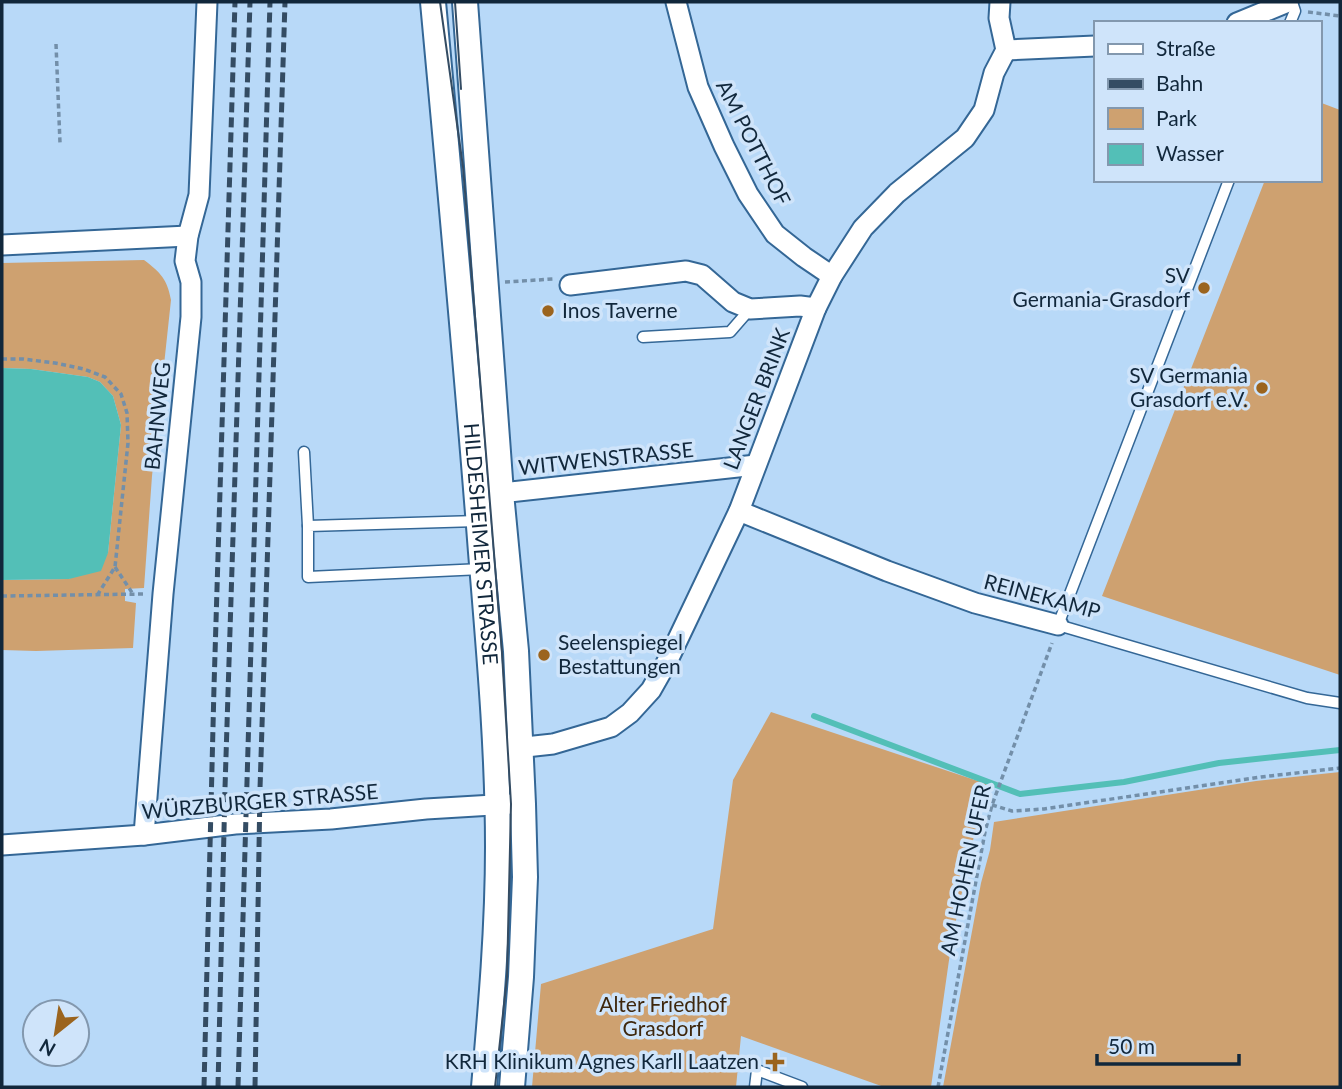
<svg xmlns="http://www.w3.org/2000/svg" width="1342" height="1089" font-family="Lato,sans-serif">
  <rect width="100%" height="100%" fill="#b8d9f8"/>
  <g fill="#cea170">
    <path d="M 1319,102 L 1340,110 L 1340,675 L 1102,596 L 1265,180 L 1319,180 Z"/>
    <path d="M 144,260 C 161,273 167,279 171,300 L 152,476 L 144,588 L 125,589 L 125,601 L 136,603 L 133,648 L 36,651 L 2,650 L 2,580 L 69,579 L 108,553 L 121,425 L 113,396 L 100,382 L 88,377 L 31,369 L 2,368 L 2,263 Z"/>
    <path d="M 771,712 L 990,785 L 977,822 L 952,939 L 931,1087 L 884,1087 L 741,1036 L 736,1087 L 532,1087 L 541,984 L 713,929 L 733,780 Z"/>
    <path d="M 1340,772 L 1340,1087 L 943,1087 L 981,883 L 990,850 L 994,822 L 1256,781 Z"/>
  </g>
  <path fill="#53bfb7" d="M 2,368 L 31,369 L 88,377 L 100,382 L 113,396 L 121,425 L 108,553 L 101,571 L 69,579 L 2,580 Z"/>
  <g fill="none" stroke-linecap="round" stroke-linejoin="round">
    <path stroke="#53bfb7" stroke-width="6" d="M 814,716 L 1020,794 L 1124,782 L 1219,763 L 1340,750"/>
    <defs>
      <g id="service">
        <path d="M 1290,23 L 1295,11 L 1292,2"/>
        <path d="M 1229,180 L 1058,625 L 1307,698 L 1340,703"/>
        <path d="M 643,337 L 730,332 L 750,309"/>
        <path d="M 304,452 L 308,526"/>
        <path d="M 478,521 L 308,526 L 308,577 L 482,569"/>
        <path d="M 755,1087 L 757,1070 L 802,1087"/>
      </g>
      <g id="minor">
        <path d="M 676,2 L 698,87 L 724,146 L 748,194 L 775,234 L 804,257 L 832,276"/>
        <path d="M 1237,23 L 1288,2"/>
        <path d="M 1006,50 L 1095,46"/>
        <path d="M 2,245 L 188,236"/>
        <path d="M 570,285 L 686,271 L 702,275 L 733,302 L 750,309 L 800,306 L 816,308"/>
        <path d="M 501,493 L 756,465"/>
        <path d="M 739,511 L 887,571 L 975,603 L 1058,625"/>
        <path d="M 507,749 L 553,744 L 611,727 L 630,713 L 651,690 L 668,660 L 739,511 L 816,308 L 832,276 L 863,228 L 897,193 L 965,138 L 984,110 L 994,73 L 1006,50 L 999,18 L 1000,2"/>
        <path d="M 144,835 L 163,594 L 191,317 L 191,282 L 185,261 L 188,236 L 199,195 L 207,2"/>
        <path d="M 2,845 L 144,835 L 235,824 L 331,819 L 426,809 L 511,804"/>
      </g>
      <g id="tertiary">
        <path id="s1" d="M 433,2 C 450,185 467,368 481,552 C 489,650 498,749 498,847 C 498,927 491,1007 484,1087"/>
        <path d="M 465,2 L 501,493 L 516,651 L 523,804 L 525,877 L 521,977 L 512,1087"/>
      </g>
    </defs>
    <use href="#service" stroke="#346796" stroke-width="13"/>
    <use href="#minor" stroke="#346796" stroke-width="23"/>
    <use href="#tertiary" stroke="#346796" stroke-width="28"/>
    <g stroke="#738fa9" stroke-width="3.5" stroke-dasharray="5 3.5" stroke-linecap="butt">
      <path d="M 1308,12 L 1340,16"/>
      <path d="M 56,44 L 60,143"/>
      <path d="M 505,282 L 553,279"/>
      <path d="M 2,359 L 23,359 L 55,363 L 84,369 L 105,377 L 121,394 L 127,413 L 128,443 L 115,567 L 98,594"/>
      <path d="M 115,567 L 133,594"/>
      <path d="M 2,596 L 144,594"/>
      <path d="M 992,805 L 1012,811 L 1044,809 L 1261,777 L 1340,768"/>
      <path d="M 938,1087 L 985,832 L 992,805 L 1052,643"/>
    </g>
    <use href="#service" stroke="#fff" stroke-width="10"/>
    <use href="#minor" stroke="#fff" stroke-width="19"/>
    <use href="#tertiary" stroke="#fff" stroke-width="24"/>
    <g stroke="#344c63" stroke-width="2">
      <path d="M 440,2 L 463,167 L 502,653 L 511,804 L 507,977 L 495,1087"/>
      <path d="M 455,2 L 461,89"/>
    </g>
    <g stroke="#344c63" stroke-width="5" stroke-dasharray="10 5" stroke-linecap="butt">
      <path d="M 204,1087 L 214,687 L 235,2"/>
      <path d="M 218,1087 L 225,788 L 250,2"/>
      <path d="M 238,1087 L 270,2"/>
      <path d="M 255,1087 L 260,789 L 285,2"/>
    </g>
  </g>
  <g fill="#9b641e" stroke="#cfe4fa" stroke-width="2.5">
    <circle cx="1204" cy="288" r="7"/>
    <circle cx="548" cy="311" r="7"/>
    <circle cx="1262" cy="388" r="7"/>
    <circle cx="544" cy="655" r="7"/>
    <path d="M771.5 1051.5h7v7h7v7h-7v7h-7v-7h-7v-7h7z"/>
  </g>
  <g text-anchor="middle" stroke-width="7" stroke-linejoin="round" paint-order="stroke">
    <g font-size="21" fill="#11273b" stroke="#cfe4fa">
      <text transform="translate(753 143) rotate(63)" y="7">AM POTTHOF</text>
      <text transform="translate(757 399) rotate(-69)" y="7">LANGER BRINK</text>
      <text transform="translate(158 416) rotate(-84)" y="7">BAHNWEG</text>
      <text transform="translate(606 459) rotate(-6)" y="7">WITWENSTRASSE</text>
      <text dy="7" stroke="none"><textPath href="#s1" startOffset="544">HILDESHEIMER STRASSE</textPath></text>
      <text transform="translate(1042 597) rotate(15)" y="7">REINEKAMP</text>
      <text transform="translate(260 802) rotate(-5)" y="7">WÜRZBURGER STRASSE</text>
      <text transform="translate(966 870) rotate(-78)" y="7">AM HOHEN UFER</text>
    </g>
    <g font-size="21" fill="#11273b" stroke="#cfe4fa" text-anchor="end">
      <text x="1190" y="283">SV<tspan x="1190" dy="24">Germania-Grasdorf</tspan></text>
      <text x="562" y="318" text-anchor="start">Inos Taverne</text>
      <text x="1248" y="383">SV Germania<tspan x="1248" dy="24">Grasdorf e.V.</tspan></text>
      <text x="558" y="650" text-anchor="start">Seelenspiegel<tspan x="558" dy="24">Bestattungen</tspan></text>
      <text x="759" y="1069">KRH Klinikum Agnes Karll Laatzen</text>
    </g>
    <g font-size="21" fill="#3e270d" stroke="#cfe4fa">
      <text x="663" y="1012">Alter Friedhof<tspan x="663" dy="24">Grasdorf</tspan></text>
    </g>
  </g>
  <rect width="1342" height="1089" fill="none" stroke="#11273b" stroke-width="7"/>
  <rect x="1094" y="21" width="228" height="161" fill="#cfe4fa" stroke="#8398ae" stroke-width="2"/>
  <rect x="1108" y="44" width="35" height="10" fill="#ffffff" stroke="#8398ae" stroke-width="2"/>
  <text x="1156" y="56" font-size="21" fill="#11273b">Straße</text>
  <rect x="1108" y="79" width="35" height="10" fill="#344c63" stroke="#8398ae" stroke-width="2"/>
  <text x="1156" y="91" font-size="21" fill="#11273b">Bahn</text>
  <rect x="1108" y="108" width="35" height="21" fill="#cea170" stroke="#8398ae" stroke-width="2"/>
  <text x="1156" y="126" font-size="21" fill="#11273b">Park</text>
  <rect x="1108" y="144" width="35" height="21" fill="#53bfb7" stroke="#8398ae" stroke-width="2"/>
  <text x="1156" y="161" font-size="21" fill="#11273b">Wasser</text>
  <g transform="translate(56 1033) rotate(210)"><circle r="33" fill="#cfe4fa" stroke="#8398ae" stroke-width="2"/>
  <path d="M0-5L12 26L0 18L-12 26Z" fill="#9b641e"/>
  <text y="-10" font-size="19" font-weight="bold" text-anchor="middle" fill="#11273b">N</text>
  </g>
  <path d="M1097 1054v10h142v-10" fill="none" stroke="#11273b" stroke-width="3.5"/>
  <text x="1108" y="1054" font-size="21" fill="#11273b" stroke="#cfe4fa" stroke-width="5" paint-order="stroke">50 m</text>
</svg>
